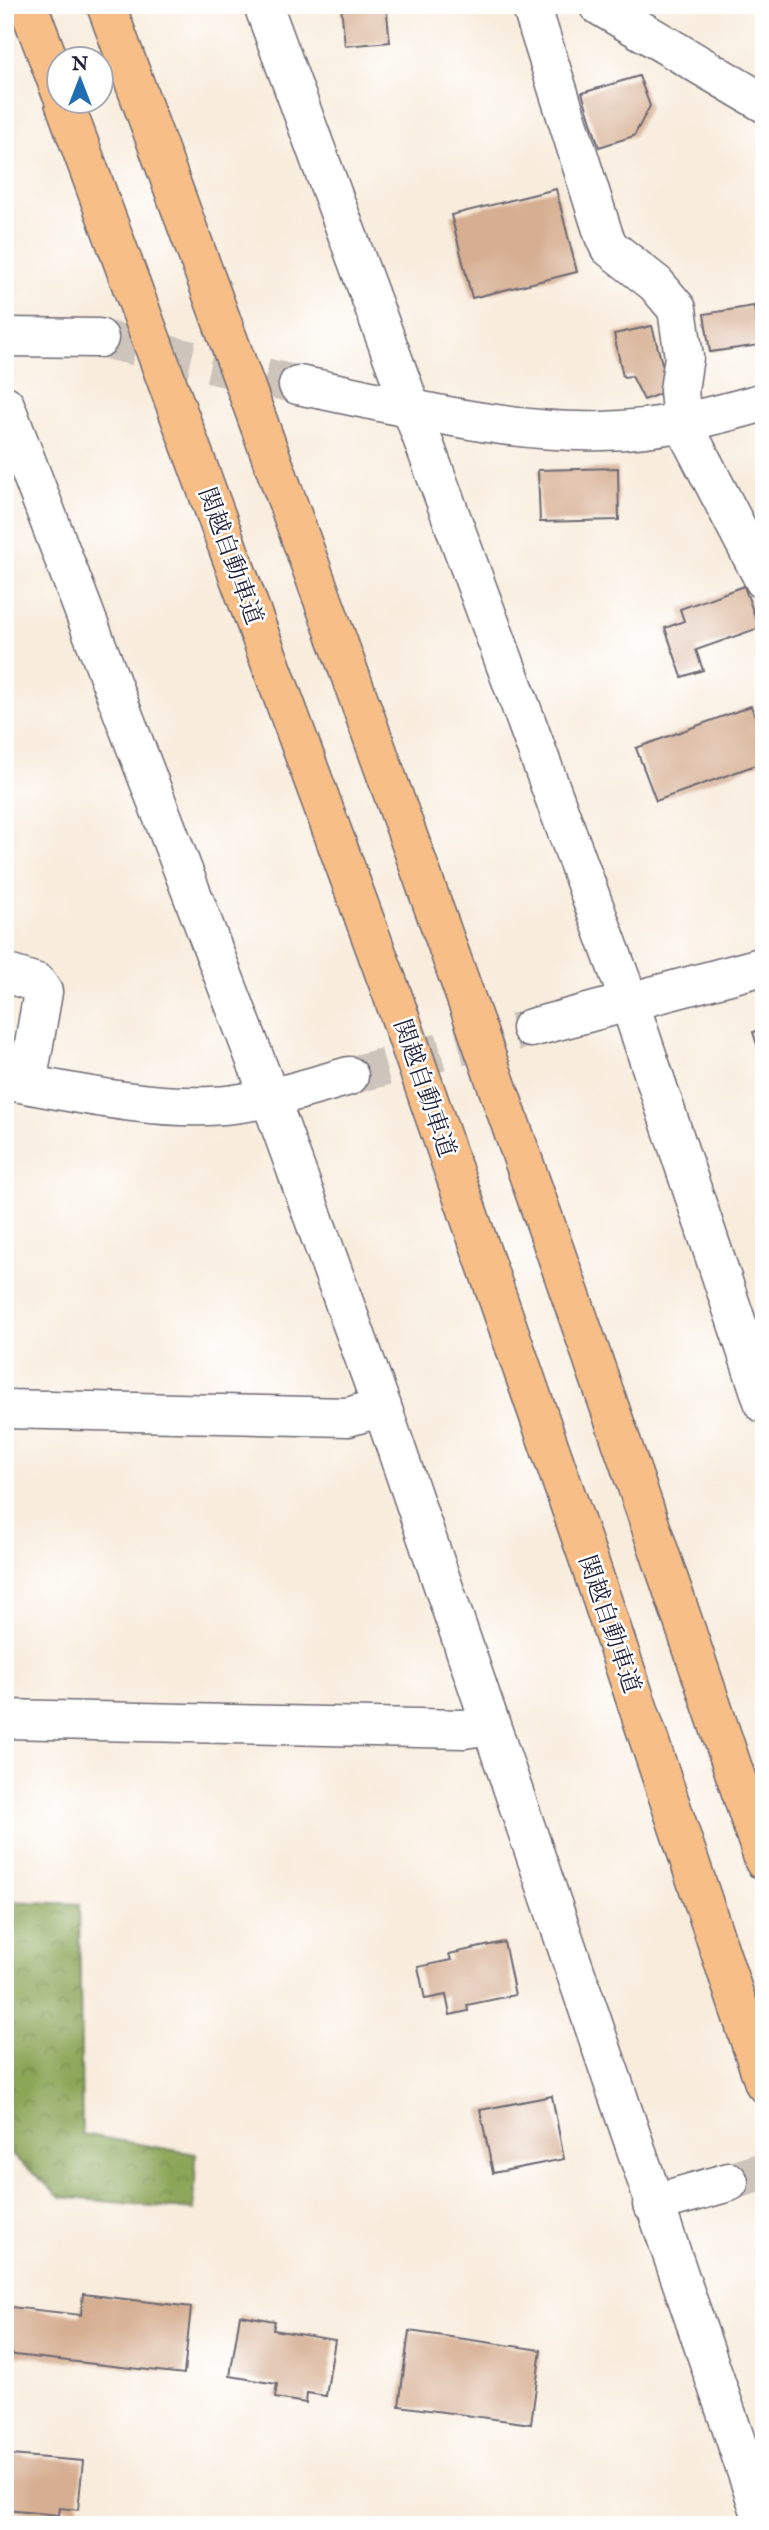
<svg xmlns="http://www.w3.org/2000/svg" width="769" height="2530" font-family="'IM FELL English','Noto Serif JP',serif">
  <defs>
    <pattern id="forest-crowns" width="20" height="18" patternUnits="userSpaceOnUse" patternTransform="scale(1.75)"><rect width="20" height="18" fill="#8ca658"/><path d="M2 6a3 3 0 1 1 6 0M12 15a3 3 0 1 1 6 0" fill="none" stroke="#72874a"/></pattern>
  </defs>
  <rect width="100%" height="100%" fill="#fff"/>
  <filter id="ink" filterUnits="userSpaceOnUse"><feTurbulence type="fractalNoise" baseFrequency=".0143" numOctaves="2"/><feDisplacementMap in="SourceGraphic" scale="14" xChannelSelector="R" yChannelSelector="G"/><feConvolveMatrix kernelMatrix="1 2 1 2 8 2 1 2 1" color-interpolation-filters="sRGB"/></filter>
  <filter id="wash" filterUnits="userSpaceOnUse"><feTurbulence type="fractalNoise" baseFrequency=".00686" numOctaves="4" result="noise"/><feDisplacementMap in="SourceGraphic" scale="28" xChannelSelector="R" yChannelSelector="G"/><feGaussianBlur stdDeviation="1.57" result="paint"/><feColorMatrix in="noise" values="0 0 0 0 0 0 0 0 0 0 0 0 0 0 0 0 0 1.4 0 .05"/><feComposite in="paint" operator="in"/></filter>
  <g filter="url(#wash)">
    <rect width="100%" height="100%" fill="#f8ecdc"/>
    <path fill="url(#forest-crowns)" stroke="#57644a" stroke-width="2" d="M 5,1901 L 79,1904 L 82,2134 L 196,2154 L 194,2210 L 61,2197 L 5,2149 Z"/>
    <g id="blocks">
      <g fill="#d6ae91">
        <path d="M 341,5 L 386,5 L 390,42 L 345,46 Z"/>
        <path d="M 639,76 L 650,106 L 634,136 L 599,147 L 582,93 Z"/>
        <path d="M 556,189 L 577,272 L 472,298 L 451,215 Z"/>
        <path d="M 754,306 L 760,345 L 710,352 L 704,314 Z"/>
        <path d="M 652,326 L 669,390 L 644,400 L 632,376 L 623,377 L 614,334 Z"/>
        <path d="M 618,468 L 619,520 L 540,522 L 538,470 Z"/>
        <path d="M 744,586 L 759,628 L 696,650 L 703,670 L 682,677 L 665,628 L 684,621 L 680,609 Z"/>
        <path d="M 751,706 L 764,741 L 764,762 L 656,801 L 636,748 Z"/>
        <path d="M 764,1028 L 764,1063 L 763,1063 L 753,1032 Z"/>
        <path d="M 504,1942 L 515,1995 L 467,2005 L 468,2011 L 450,2015 L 446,1995 L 425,1999 L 418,1967 L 451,1960 L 449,1954 Z"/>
        <path d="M 552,2096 L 564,2159 L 493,2173 L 480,2110 Z"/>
        <path d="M 83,2294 L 191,2307 L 184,2374 L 6,2354 L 11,2307 L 81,2315 Z"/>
        <path d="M 240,2315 L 275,2321 L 273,2330 L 335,2340 L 326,2396 L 307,2393 L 306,2403 L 275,2398 L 277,2384 L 230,2376 Z"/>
        <path d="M 409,2331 L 541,2350 L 531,2424 L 399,2406 Z"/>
        <path d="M 10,2455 L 83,2461 L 78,2510 L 60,2508 L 59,2515 L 5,2510 Z"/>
        <path d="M 5,2513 L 13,2525 L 5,2525 Z"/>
      </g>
    </g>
  </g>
  <g filter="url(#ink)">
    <use href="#blocks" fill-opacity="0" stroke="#6d6973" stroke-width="2"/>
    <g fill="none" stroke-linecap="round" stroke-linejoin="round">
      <g stroke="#cdc4bc" stroke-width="38" stroke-dasharray="38 19" stroke-linecap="butt">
        <path d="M 99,338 L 298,385"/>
        <path d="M 349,1076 L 531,1028"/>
        <path d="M 729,2182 L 764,2171"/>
      </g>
      <defs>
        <g id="minor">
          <path d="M 263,5 L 629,1001 L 764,1404"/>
          <path d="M 531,5 L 604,236 L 609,247 L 656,284 L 677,309 L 684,357 L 679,390 L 682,422 L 764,580"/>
          <path d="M 598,5 L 764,103"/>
          <path d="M 5,337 L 99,338"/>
          <path d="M 298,385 C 398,404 499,434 602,431 C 657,430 712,417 764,402"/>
          <path d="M 5,405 L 270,1098 L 382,1407 L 764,2523"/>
          <path d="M 5,973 L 37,983 L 43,992 L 27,1084"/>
          <path d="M 531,1028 L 764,966"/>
          <path d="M 5,1080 C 73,1093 166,1113 234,1104 C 273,1099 311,1087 349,1076"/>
          <path d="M 5,1409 L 348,1417 L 382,1407"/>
          <path d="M 5,1719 L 464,1729 L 490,1725"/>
          <path d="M 652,2204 L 729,2182"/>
        </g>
        <g id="highway">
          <path d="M 28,5 L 60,90"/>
          <path d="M 106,5 C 332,621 556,1238 764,1861"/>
          <path d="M 64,102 L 392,994 L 587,1555 L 764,2083"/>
        </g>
      </defs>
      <use href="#minor" stroke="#6d6973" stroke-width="41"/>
      <use href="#highway" stroke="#6d6973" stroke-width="41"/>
      <use href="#minor" stroke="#fff" stroke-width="38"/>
      <use href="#highway" stroke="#f7be87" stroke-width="38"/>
    </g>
  </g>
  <g text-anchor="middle" stroke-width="5" stroke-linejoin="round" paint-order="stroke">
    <g font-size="24" fill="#22223b" stroke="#fff">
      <text transform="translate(231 556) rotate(70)" y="8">関越自動車道</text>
      <text transform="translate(425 1088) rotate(71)" y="8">関越自動車道</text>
      <text transform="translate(610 1624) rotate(71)" y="8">関越自動車道</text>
    </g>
  </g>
  <rect width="769" height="2530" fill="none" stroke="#fff" stroke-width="28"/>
  <g transform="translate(80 80)"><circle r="33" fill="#ffffff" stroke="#a7a7b1" stroke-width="2"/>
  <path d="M0-5L12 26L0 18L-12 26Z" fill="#1f6fb2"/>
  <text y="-10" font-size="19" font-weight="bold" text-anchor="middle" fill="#22223b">N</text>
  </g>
</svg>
